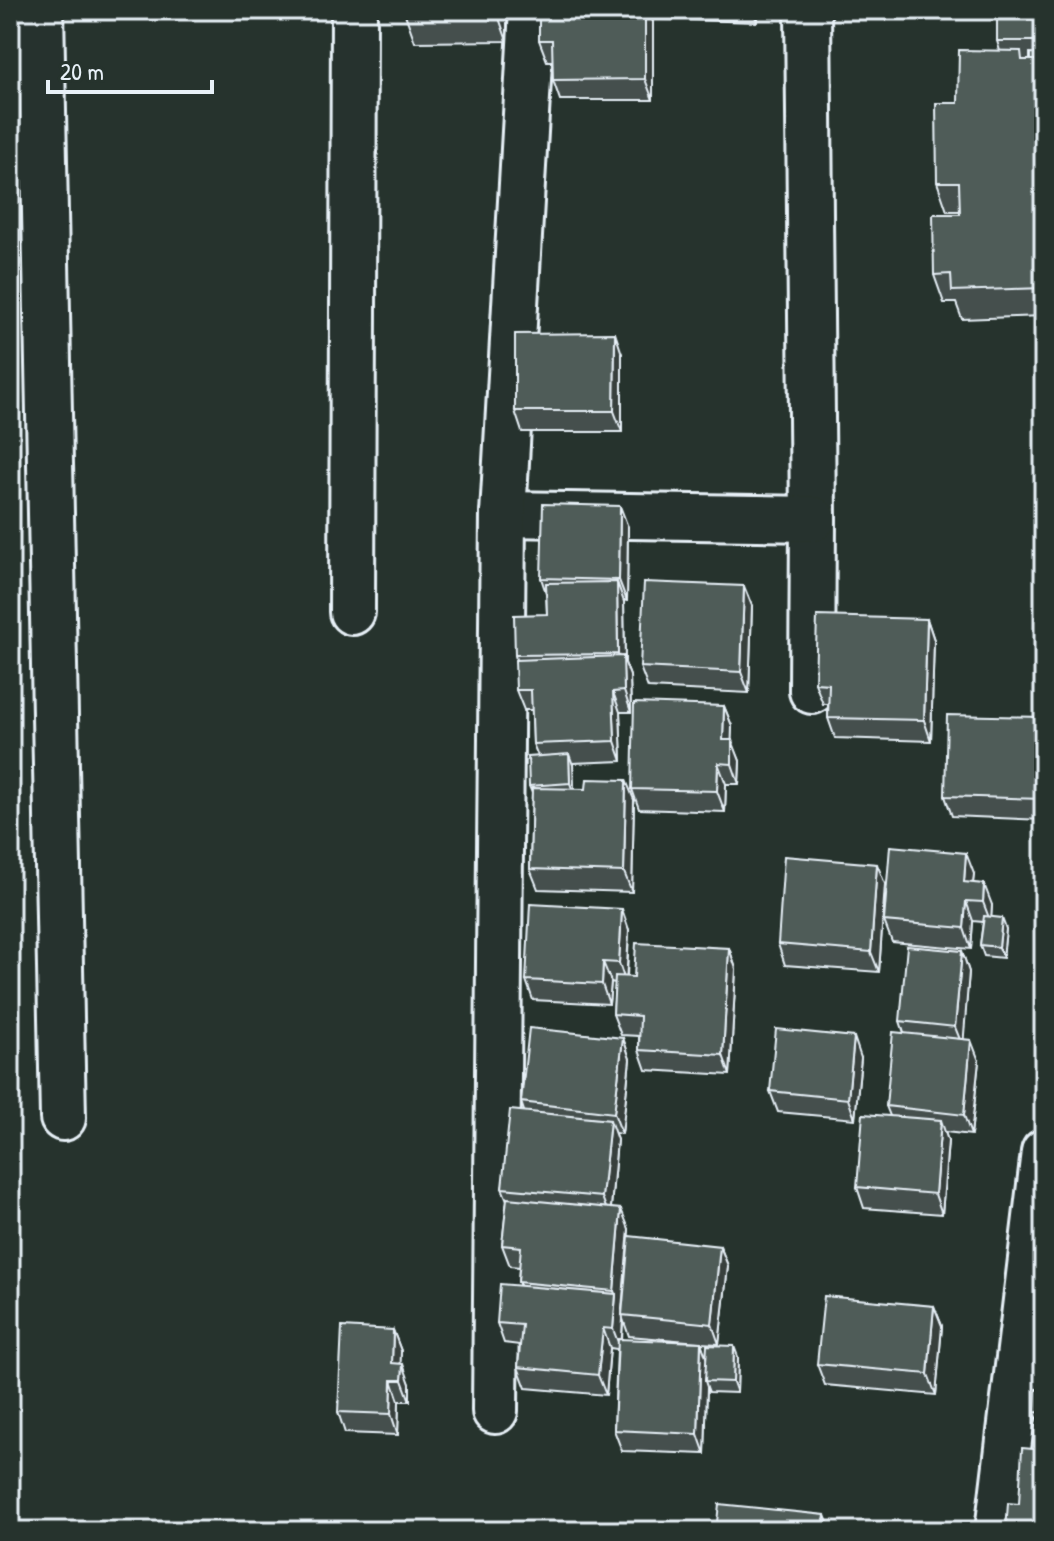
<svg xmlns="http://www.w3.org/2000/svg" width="1054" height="1541" font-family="'Patrick Hand',sans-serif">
  <rect width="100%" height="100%" fill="#26332d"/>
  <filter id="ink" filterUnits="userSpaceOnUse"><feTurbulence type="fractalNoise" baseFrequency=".0125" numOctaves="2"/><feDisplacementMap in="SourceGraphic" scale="16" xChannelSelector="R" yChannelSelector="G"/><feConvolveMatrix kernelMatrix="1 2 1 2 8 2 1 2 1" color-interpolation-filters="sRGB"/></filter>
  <g filter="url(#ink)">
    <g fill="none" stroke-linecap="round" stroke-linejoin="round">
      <defs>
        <g id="minor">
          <path d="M 41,10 L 63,1118"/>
          <path d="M 808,10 L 813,519 L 812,691"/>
          <path d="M 503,514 L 813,519"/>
          <path d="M 352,612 L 354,10"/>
          <path d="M 495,1411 L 503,514 L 532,10"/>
          <path d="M 998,1531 L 1044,1152"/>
        </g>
      </defs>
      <use href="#minor" stroke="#e8f1f8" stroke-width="50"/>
      <use href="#minor" stroke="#26332d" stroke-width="44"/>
    </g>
    <g fill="#454f4d" stroke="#e8f1f8" stroke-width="2" fill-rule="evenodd">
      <path d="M 405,10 L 507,10 L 507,41 L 415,42 L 405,14 Z"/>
      <path d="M 539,10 L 653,10 L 652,14 L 650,14 L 653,22 L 653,100 L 560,100 L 553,80 L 552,61 L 547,61 L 539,40 Z"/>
      <path d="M 658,10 L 758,10 L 757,22 L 661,19 Z"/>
      <path d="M 1044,10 L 1044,316 L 962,319 L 956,303 L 944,303 L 934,275 L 960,214 L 960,211 L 947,211 L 937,182 L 958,103 L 1000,51 L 997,41 Z"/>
      <path d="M 622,354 L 622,432 L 522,432 L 515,411 Z"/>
      <path d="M 628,527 L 627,601 L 624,600 L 625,663 L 630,676 L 631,712 L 620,712 L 622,761 L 573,763 L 574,789 L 634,800 L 632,892 L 538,889 L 530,869 L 532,793 L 529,786 L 538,756 L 533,744 L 532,710 L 524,710 L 516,690 L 516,660 L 515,655 L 547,614 L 546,593 L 541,578 Z"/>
      <path d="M 752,606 L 749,693 L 648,688 L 640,667 Z"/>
      <path d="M 927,619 L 934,640 L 931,741 L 835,738 L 828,718 L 828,704 L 823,704 L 815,683 Z"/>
      <path d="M 724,706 L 732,726 L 731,740 L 740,761 L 739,784 L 726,784 L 725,812 L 639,809 L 632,789 Z"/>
      <path d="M 1044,717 L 1044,820 L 952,816 L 945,796 Z"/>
      <path d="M 974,874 L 973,883 L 992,905 L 991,917 L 1006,929 L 1003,958 L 984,956 L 980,945 L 983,922 L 973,921 L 971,949 L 892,942 L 884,921 Z"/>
      <path d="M 885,884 L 879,972 L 785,965 L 778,944 Z"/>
      <path d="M 629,930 L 627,977 L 634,977 L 729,948 L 736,969 L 730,1075 L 646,1070 L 639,1050 L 639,1036 L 621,1035 L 613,1014 L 615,983 L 611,982 L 609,1004 L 533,1000 L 526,980 Z"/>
      <path d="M 962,951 L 969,972 L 963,1040 L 979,1061 L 971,1135 L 945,1132 L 948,1141 L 942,1214 L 864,1208 L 857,1187 L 890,1116 L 886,1106 L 904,1033 L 900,1021 Z"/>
      <path d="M 623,1038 L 630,1059 L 622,1134 L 614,1133 L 617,1140 L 611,1208 L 629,1229 L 622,1310 L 720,1246 L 728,1266 L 719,1344 L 701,1343 L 706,1358 L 738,1357 L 737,1393 L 709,1392 L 707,1387 L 705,1454 L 622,1451 L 614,1430 L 617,1349 L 610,1348 L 606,1395 L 526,1388 L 518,1367 L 520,1345 L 504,1343 L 497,1323 L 520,1285 L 518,1282 L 519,1267 L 510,1266 L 502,1245 L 507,1200 L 502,1188 L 524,1111 L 521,1102 ZM 623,1319 L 629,1336 L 699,1342 L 622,1340 Z"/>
      <path d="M 861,1058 L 855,1119 L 778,1112 L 770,1091 Z"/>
      <path d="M 934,1306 L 942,1326 L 936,1395 L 825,1385 L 817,1364 Z"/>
      <path d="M 393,1330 L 401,1351 L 400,1363 L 410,1384 L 410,1401 L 399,1401 L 398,1435 L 345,1433 L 338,1412 Z"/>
      <path d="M 1044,1390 L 1044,1433 L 1043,1433 L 1035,1412 Z"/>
    </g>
    <g fill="#38403e" stroke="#e8f1f8" stroke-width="2">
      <path d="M 497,10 L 507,10 L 507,41 L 497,12 Z"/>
      <path d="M 645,10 L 648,10 L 653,22 L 653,100 L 645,79 Z"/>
      <path d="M 753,10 L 758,10 L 757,22 Z"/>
      <path d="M 615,333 L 622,354 L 622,432 L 614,411 Z"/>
      <path d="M 620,506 L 628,527 L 627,601 L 619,580 Z"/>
      <path d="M 617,582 L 624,602 L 625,663 L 630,676 L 631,712 L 624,691 L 623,668 L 618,654 Z"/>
      <path d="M 744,586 L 752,606 L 749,693 L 741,672 Z"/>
      <path d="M 927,619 L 934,640 L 931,741 L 924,720 Z"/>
      <path d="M 613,692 L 620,712 L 622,761 L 615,741 Z"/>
      <path d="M 724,706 L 732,726 L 731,760 L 723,740 Z"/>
      <path d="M 732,740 L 740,761 L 739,784 L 732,764 Z"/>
      <path d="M 569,754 L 573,765 L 574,794 L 570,783 Z"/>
      <path d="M 718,763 L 726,784 L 725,812 L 717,791 Z"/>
      <path d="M 626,780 L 634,800 L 632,892 L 624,872 Z"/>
      <path d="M 966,853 L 974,874 L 971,902 L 964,882 Z"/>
      <path d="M 877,864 L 885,884 L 879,972 L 871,952 Z"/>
      <path d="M 984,884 L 992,905 L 991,923 L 983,902 Z"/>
      <path d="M 966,901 L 973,921 L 971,949 L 964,928 Z"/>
      <path d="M 622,909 L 629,930 L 626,984 L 619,963 Z"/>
      <path d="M 1002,918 L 1006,929 L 1003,958 L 999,947 Z"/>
      <path d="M 729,948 L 736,969 L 730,1075 L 723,1055 Z"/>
      <path d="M 962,951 L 969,972 L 963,1047 L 955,1027 Z"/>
      <path d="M 603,962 L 611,982 L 609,1004 L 602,984 Z"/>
      <path d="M 854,1037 L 861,1058 L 855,1119 L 848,1099 Z"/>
      <path d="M 623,1038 L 630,1059 L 622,1134 L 614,1113 Z"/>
      <path d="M 971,1040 L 979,1061 L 971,1135 L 964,1115 Z"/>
      <path d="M 610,1120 L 617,1140 L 610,1218 L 602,1197 Z"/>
      <path d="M 941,1120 L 948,1141 L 942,1214 L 935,1194 Z"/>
      <path d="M 621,1209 L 629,1229 L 622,1309 L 623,1319 L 621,1350 L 613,1329 L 616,1296 L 614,1291 Z"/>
      <path d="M 720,1246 L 728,1266 L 719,1344 L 712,1324 Z"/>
      <path d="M 934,1306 L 942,1326 L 936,1395 L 928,1374 Z"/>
      <path d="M 603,1328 L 610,1348 L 606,1395 L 598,1375 Z"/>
      <path d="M 393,1330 L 401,1351 L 400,1380 L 392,1363 Z"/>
      <path d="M 701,1342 L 708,1363 L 705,1381 L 707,1387 L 705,1454 L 698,1434 Z"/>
      <path d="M 734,1346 L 738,1357 L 737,1393 L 733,1382 Z"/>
      <path d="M 403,1364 L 410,1384 L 410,1401 L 402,1380 Z"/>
      <path d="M 392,1380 L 399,1401 L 398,1435 L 391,1414 Z"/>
      <path d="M 825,1515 L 831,1531 L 823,1531 Z"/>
    </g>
    <g fill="#505c59" stroke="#e8f1f8" stroke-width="2">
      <path d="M 405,10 L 497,10 L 497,12 L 405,14 Z"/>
      <path d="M 539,10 L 645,10 L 645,79 L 553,80 L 552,40 L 539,40 Z"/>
      <path d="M 997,10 L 1044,10 L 1044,29 L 1042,29 L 1042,41 L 997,41 Z"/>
      <path d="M 959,50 L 1021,51 L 1022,60 L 1044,60 L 1044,288 L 952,291 L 951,274 L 934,275 L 933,214 L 960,214 L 959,182 L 937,182 L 936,103 L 958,103 Z"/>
      <path d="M 1030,53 L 1044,54 L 1044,60 L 1030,60 Z"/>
      <path d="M 615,333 L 614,411 L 515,411 L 515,334 Z"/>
      <path d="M 543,504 L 620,506 L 619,580 L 541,578 Z"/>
      <path d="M 617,582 L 618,654 L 515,655 L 514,615 L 547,614 L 546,583 Z"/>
      <path d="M 644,582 L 744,586 L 741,672 L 640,667 Z"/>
      <path d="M 817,616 L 927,619 L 924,720 L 828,718 L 829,684 L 815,683 Z"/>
      <path d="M 623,656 L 624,691 L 613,692 L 615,741 L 533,744 L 531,690 L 516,690 L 515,660 Z"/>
      <path d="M 634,703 L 724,706 L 723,740 L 732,740 L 732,764 L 718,763 L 717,791 L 632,789 Z"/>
      <path d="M 947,715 L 1044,717 L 1044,799 L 945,796 Z"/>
      <path d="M 569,754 L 570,783 L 529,786 L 528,757 Z"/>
      <path d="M 587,779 L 626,780 L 624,872 L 530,869 L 532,788 L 586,789 Z"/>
      <path d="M 890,846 L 966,853 L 964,882 L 984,884 L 983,902 L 966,901 L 964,928 L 884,921 Z"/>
      <path d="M 784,856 L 877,864 L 871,952 L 778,944 Z"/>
      <path d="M 530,904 L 622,909 L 619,963 L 603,962 L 602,984 L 526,980 Z"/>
      <path d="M 984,916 L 1002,918 L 999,947 L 980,945 Z"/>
      <path d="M 636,943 L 729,948 L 723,1055 L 639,1050 L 640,1016 L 613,1014 L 615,976 L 634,977 Z"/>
      <path d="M 907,946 L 962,951 L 955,1027 L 900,1021 Z"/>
      <path d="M 529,1028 L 623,1038 L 614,1113 L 521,1102 Z"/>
      <path d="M 776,1029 L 854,1037 L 848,1099 L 770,1091 Z"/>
      <path d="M 893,1032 L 971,1040 L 964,1115 L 886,1106 Z"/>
      <path d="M 510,1110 L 610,1120 L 602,1197 L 502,1188 Z"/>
      <path d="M 863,1114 L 941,1120 L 935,1194 L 857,1187 Z"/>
      <path d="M 507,1198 L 621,1209 L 614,1291 L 518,1282 L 521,1247 L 502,1245 Z"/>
      <path d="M 629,1236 L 720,1246 L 712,1324 L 622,1315 Z"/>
      <path d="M 500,1284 L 616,1294 L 613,1329 L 603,1328 L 598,1375 L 518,1367 L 522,1325 L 497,1323 Z"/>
      <path d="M 824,1296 L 934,1306 L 928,1374 L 817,1364 Z"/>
      <path d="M 342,1327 L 393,1330 L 392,1363 L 403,1364 L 402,1380 L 392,1380 L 391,1414 L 338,1412 Z"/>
      <path d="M 618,1339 L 701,1342 L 698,1434 L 614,1430 Z"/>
      <path d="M 707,1345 L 734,1346 L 733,1382 L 705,1381 Z"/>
      <path d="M 1036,1389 L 1044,1390 L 1044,1413 L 1035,1412 Z"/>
      <path d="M 1022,1448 L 1044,1450 L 1044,1531 L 1006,1531 L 1008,1503 L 1019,1504 Z"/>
      <path d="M 719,1504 L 825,1515 L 823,1531 L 716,1531 Z"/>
      <path d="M 574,1524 L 667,1529 L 667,1531 L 574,1531 Z"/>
    </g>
  </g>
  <rect width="1054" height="1541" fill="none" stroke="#26332d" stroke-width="40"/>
  <rect x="20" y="20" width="1014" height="1501" fill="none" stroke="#e8f1f8" stroke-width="3" filter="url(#ink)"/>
  <path d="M48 80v12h164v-12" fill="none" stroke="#e8f1f8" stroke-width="4"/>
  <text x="60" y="80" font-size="24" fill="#e8f1f8" stroke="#26332d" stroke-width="6" paint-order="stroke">20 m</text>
</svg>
